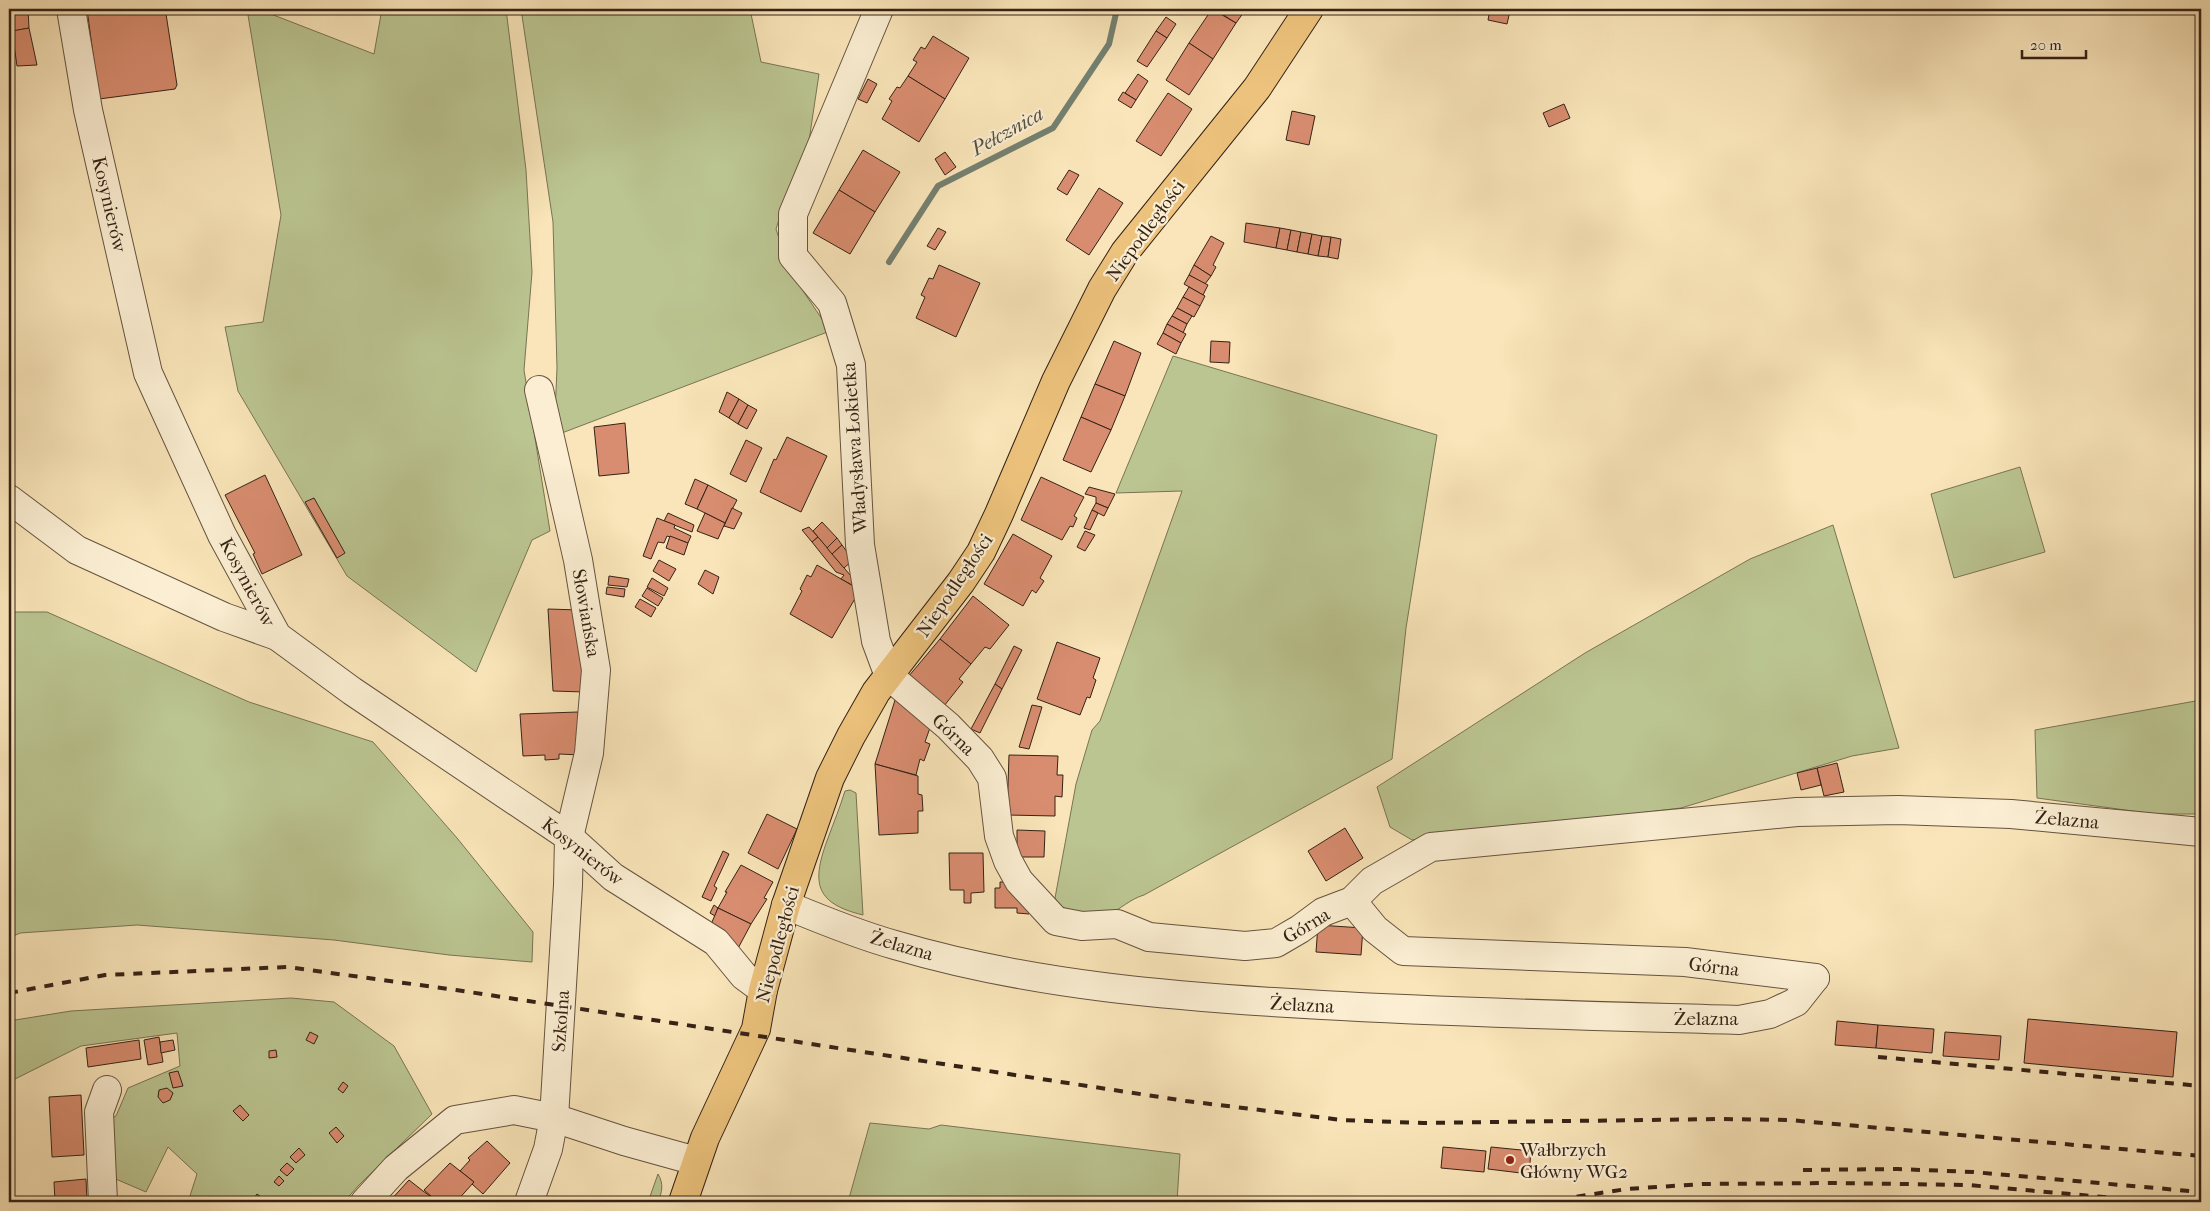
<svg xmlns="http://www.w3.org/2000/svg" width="2210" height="1211" font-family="'IM FELL French Canon',serif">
  <rect width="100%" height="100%" fill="#f9e5b9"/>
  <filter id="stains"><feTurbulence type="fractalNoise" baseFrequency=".004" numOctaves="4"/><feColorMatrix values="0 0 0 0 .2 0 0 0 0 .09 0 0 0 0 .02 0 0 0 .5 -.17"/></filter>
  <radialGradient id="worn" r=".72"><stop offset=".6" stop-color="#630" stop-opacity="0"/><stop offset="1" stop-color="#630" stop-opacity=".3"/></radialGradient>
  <g fill="#bbc591" stroke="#787454">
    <path d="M 247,9 L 258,9 L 374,54 L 382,9 L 506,9 L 526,170 L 532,272 L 524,370 L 550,531 L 532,540 L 476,672 L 347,576 L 238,391 L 225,327 L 263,322 L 281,215 Z"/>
    <path d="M 521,9 L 750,9 L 761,62 L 819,74 L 807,154 L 788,191 L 776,229 L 789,270 L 830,331 L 554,436 L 557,368 L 553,222 Z"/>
    <path d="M 1173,356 L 1437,435 L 1406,628 L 1392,759 L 1144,895 C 1130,899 1121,909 1109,914 C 1099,918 1071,910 1061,907 L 1055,898 L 1076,784 L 1092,730 L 1100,721 L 1182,491 L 1116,493 Z"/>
    <path d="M 2020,467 L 2045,552 L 1954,578 L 1931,494 Z"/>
    <path d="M 1833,525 L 1899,748 L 1852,756 L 1681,808 L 1412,840 L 1390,827 L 1377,787 L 1585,653 L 1750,559 Z"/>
    <path d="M 9,612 L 47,612 L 249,702 L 373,742 L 457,838 L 533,932 L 532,962 L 449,955 L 334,940 L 137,925 L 20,933 L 9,938 Z"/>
    <path d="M 2201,700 L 2201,814 L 2155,814 L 2037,798 L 2035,730 Z"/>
    <path d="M 850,790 L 856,793 L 863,915 C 813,903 812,881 828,838 C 834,822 840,807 845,791 Z"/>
    <path d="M 291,998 L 334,1002 L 394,1046 L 432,1114 L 358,1186 L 344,1202 L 188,1202 L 197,1174 L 168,1147 L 146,1192 L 111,1177 L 108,1120 L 116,1116 L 128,1088 L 180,1066 L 177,1033 L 81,1046 L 9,1082 L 9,1021 L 71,1011 Z"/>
    <path d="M 870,1123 L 929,1129 L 941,1125 L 1180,1154 L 1177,1202 L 848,1202 Z"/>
    <path d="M 658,1174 C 664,1184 662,1192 658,1202 L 648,1202 Z"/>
  </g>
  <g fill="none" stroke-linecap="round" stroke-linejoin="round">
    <path stroke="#748070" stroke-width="6" d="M 889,262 L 938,186 L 1053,128 L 1109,44 L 1117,9"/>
  </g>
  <g fill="#d98d70" stroke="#352216">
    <path d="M 9,9 L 28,9 L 29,28 L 9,32 Z"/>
    <path d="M 87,9 L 184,9 L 184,11 L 166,14 L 177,85 L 175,89 L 99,99 Z"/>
    <path d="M 1173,9 L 1186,9 L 1182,15 Z"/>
    <path d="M 1212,9 L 1236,23 L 1213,59 L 1189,43 Z"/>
    <path d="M 1214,9 L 1246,9 L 1236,23 Z"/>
    <path d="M 1490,9 L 1510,11 L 1507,24 L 1488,20 Z"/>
    <path d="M 1549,9 L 1578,9 L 1578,13 L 1549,12 Z"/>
    <path d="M 1166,17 L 1176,24 L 1167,38 L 1156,31 Z"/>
    <path d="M 29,28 L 37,65 L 17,66 L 12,31 Z"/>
    <path d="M 1156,31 L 1167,38 L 1147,67 L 1137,61 Z"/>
    <path d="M 933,36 L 969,58 L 945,99 L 908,76 L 917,62 L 913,60 L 921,47 L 925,49 Z"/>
    <path d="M 1189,43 L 1213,59 L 1189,95 L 1166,80 Z"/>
    <path d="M 1138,74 L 1148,81 L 1136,100 L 1125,93 Z"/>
    <path d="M 908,76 L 945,99 L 919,142 L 882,119 L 892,101 L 889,99 L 897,87 L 900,88 Z"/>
    <path d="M 868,79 L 877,84 L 867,103 L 858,99 Z"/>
    <path d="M 1123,92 L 1136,100 L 1131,108 L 1118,100 Z"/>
    <path d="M 1168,93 L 1192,109 L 1161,156 L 1136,141 Z"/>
    <path d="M 1564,104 L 1570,118 L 1549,127 L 1543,113 Z"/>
    <path d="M 1292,111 L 1315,116 L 1309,145 L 1286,140 Z"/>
    <path d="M 863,150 L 900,172 L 875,212 L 839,190 Z"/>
    <path d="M 945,152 L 956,167 L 945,175 L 935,159 Z"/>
    <path d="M 1069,170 L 1079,175 L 1067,195 L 1057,189 Z"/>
    <path d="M 1099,188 L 1123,203 L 1089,255 L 1066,240 Z"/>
    <path d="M 839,190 L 875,212 L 850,254 L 813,233 Z"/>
    <path d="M 1246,223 L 1280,228 L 1276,248 L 1244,242 Z"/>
    <path d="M 938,228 L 946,232 L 935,250 L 927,246 Z"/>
    <path d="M 1280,228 L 1291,230 L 1287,250 L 1276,248 Z"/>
    <path d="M 1291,230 L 1301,232 L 1297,252 L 1287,250 Z"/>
    <path d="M 1301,232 L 1312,234 L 1308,254 L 1297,252 Z"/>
    <path d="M 1312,234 L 1322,236 L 1318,256 L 1308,254 Z"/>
    <path d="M 1211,236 L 1224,243 L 1213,265 L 1216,267 L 1211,276 L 1194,265 Z"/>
    <path d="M 1322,236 L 1331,237 L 1328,257 L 1318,256 Z"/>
    <path d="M 1331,237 L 1341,239 L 1338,259 L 1328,257 Z"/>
    <path d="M 939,265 L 980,283 L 956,337 L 916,318 L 925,297 L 921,295 L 929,278 L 933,279 Z"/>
    <path d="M 1194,265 L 1211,276 L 1205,284 L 1189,275 Z"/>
    <path d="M 1189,275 L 1208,285 L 1203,295 L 1184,284 Z"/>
    <path d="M 1189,287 L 1205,296 L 1200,306 L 1183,297 Z"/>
    <path d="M 1183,297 L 1200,306 L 1194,317 L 1177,308 Z"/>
    <path d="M 1177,308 L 1192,316 L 1187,324 L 1172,316 Z"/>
    <path d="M 1172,316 L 1187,324 L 1183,333 L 1167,324 Z"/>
    <path d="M 1167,324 L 1186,334 L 1181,343 L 1163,333 Z"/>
    <path d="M 1163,333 L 1181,343 L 1176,354 L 1157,344 Z"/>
    <path d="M 1114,341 L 1141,353 L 1125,396 L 1095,384 Z"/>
    <path d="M 1211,341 L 1230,342 L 1229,363 L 1210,362 Z"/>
    <path d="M 1095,384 L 1125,396 L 1111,430 L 1081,417 Z"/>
    <path d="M 727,392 L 739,399 L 729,418 L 719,412 Z"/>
    <path d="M 739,399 L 748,405 L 738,424 L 729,418 Z"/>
    <path d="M 748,405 L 757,410 L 747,429 L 738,424 Z"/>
    <path d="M 1081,417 L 1111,430 L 1091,472 L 1063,460 Z"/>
    <path d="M 625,423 L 629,473 L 599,476 L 594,427 Z"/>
    <path d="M 787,437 L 827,456 L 801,512 L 760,492 L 774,459 L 776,460 Z"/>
    <path d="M 746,440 L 762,448 L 746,482 L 730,474 Z"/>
    <path d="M 265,475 L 302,555 L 262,574 L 253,554 L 255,553 L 225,495 Z"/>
    <path d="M 1041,477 L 1084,497 L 1074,516 L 1077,518 L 1073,527 L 1070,526 L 1062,540 L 1021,520 Z"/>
    <path d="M 695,479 L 708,485 L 697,509 L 685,504 Z"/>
    <path d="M 708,485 L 737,500 L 725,523 L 697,509 Z"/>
    <path d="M 1089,487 L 1115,494 L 1108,508 L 1096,503 L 1096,497 L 1085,494 Z"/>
    <path d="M 314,498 L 345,553 L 337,558 L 305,502 Z"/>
    <path d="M 1096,503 L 1108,508 L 1104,516 L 1092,510 Z"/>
    <path d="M 732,508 L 742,513 L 734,529 L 724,526 Z"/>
    <path d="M 1092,510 L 1098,513 L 1090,530 L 1084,528 Z"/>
    <path d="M 668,513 L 694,525 L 692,532 L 664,521 Z"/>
    <path d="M 705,513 L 725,523 L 718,539 L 697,531 Z"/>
    <path d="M 657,518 L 675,525 L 674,528 L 691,536 L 688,543 L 667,536 L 664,543 L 658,542 L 651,559 L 643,556 Z"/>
    <path d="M 822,522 L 837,538 L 827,548 L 813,531 Z"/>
    <path d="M 809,527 L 818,537 L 812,542 L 802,530 Z"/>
    <path d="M 1085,531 L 1095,535 L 1085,551 L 1077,547 Z"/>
    <path d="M 1013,534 L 1052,556 L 1040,578 L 1044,581 L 1036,593 L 1032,590 L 1023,606 L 984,584 Z"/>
    <path d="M 670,536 L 688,543 L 684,555 L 666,548 Z"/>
    <path d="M 818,537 L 856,582 L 854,586 L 841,579 L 844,575 L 836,572 L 812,542 Z"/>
    <path d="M 837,538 L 842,545 L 832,554 L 827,548 Z"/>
    <path d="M 842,545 L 853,560 L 844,568 L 832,554 Z"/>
    <path d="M 659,560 L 676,569 L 669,581 L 653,571 Z"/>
    <path d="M 817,565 L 860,590 L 832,638 L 790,614 L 802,591 L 800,589 L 807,575 L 811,577 Z"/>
    <path d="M 705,570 L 719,577 L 713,594 L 698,584 Z"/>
    <path d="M 609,576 L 629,579 L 627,587 L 608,585 Z"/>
    <path d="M 652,578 L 668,588 L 664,596 L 647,587 Z"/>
    <path d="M 607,587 L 625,589 L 624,597 L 606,594 Z"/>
    <path d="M 647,588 L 663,598 L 658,606 L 642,596 Z"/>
    <path d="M 973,596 L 1009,625 L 990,649 L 985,647 L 971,664 L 940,639 Z"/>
    <path d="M 640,599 L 656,608 L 651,617 L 635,607 Z"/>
    <path d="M 548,609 L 579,610 L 585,692 L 553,691 Z"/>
    <path d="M 940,639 L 971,664 L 959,679 L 963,682 L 944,706 L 908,677 Z"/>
    <path d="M 1057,642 L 1100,658 L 1093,678 L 1096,680 L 1090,698 L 1087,697 L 1080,715 L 1037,699 Z"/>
    <path d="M 1014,646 L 1022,650 L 1002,689 L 995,684 Z"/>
    <path d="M 995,684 L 1002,689 L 980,733 L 971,729 Z"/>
    <path d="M 896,697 L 932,722 L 925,742 L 930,744 L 924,761 L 920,759 L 916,775 L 875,764 Z"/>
    <path d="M 1032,705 L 1042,707 L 1029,749 L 1019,747 Z"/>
    <path d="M 578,712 L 581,755 L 559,754 L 559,759 L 545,760 L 545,755 L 523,756 L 520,714 Z"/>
    <path d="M 1009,755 L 1058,756 L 1057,775 L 1063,775 L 1062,797 L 1055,796 L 1055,816 L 1007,815 Z"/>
    <path d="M 1837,763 L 1844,792 L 1824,796 L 1817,768 Z"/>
    <path d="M 875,764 L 918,776 L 918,794 L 922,795 L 923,811 L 918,811 L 918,833 L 879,835 Z"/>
    <path d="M 1817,768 L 1821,785 L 1801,790 L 1797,773 Z"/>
    <path d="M 767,814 L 797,829 L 778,869 L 748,853 Z"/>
    <path d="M 1345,828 L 1363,858 L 1326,881 L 1308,851 Z"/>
    <path d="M 1017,830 L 1045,831 L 1044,857 L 1017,857 Z"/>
    <path d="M 723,851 L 729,854 L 714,886 L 717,888 L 711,901 L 702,897 Z"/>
    <path d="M 949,853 L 983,853 L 984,892 L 971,893 L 971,903 L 964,903 L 964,890 L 950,890 Z"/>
    <path d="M 741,865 L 773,882 L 764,898 L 767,899 L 751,924 L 718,908 L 727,892 L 725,892 Z"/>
    <path d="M 1000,882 L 1012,882 L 1031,910 L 1029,914 L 1017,913 L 1017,908 L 995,908 L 995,888 L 1000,888 Z"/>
    <path d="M 714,905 L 718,908 L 715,916 L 710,913 Z"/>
    <path d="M 718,908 L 751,924 L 735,954 L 720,938 L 712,922 Z"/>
    <path d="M 1318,925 L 1363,928 L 1361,955 L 1316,952 Z"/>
    <path d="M 2028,1019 L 2177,1032 L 2173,1077 L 2024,1063 Z"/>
    <path d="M 1837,1021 L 1878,1025 L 1876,1048 L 1835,1045 Z"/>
    <path d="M 1878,1025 L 1934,1029 L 1932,1053 L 1876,1048 Z"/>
    <path d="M 310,1032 L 318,1036 L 314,1044 L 306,1040 Z"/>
    <path d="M 1945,1032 L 2001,1036 L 1999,1060 L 1943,1056 Z"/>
    <path d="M 159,1037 L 163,1062 L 148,1065 L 144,1040 Z"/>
    <path d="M 139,1040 L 141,1059 L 88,1067 L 86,1048 Z"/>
    <path d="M 173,1040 L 175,1050 L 161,1053 L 160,1042 Z"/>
    <path d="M 276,1050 L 277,1057 L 269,1058 L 269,1051 Z"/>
    <path d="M 178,1071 L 183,1086 L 173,1088 L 169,1073 Z"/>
    <path d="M 343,1082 L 348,1086 L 343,1093 L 338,1089 Z"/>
    <path d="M 167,1088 L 173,1093 L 170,1100 L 163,1103 L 158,1097 L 159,1090 Z"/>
    <path d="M 81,1095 L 84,1155 L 52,1157 L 49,1097 Z"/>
    <path d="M 240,1105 L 249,1115 L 243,1121 L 233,1111 Z"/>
    <path d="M 336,1127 L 344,1136 L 337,1143 L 329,1133 Z"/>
    <path d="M 9,1140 L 12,1140 L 13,1148 L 9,1149 Z"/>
    <path d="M 487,1141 L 510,1163 L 483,1194 L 472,1184 L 474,1182 L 460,1171 L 470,1160 L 468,1158 Z"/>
    <path d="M 1443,1147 L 1486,1151 L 1484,1172 L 1441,1168 Z"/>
    <path d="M 1491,1147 L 1531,1151 L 1529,1174 L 1488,1169 Z"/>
    <path d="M 299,1148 L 305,1155 L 296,1163 L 290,1157 Z"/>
    <path d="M 287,1163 L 294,1169 L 287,1176 L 280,1170 Z"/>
    <path d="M 450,1163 L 474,1182 L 456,1202 L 438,1202 L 424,1190 Z"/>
    <path d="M 279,1176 L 284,1181 L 279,1186 L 274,1182 Z"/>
    <path d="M 86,1179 L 87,1202 L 55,1202 L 54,1182 Z"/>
    <path d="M 409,1180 L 423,1191 L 437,1201 L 389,1202 Z"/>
    <path d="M 257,1194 L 265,1200 L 264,1202 L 252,1201 Z"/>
  </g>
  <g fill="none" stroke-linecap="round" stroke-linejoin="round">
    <defs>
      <g id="minor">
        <path d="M 71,9 L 88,110 L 148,373 L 222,535 L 277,636 L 352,691 L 569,837 L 613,877 L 716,942 L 744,976 L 763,990"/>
        <path d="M 879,9 L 793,214 L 793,256 L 832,303 L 851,365 L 860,545 L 876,641 L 889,676 L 948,726 L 980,759 L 992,778 L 999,836 L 1008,861 L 1019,881 L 1056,921 L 1082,926 L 1117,924 L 1149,937 L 1245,946 L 1276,943 L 1300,929 L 1323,912 L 1352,901 L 1372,881 L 1431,847 L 1797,812 L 1898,810 L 2011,814 L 2201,832"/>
        <path d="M 9,499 L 77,550 L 224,617 L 277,636"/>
        <path d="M 1352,901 L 1375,929 L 1403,951 L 1685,962 L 1815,978"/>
        <path d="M 786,905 C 822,920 859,935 895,945 C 1034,986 1178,997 1322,1005 C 1461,1013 1600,1016 1739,1020 L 1770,1014 L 1796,1002 L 1815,978"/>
        <path d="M 103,1202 L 99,1112 L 107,1090"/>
        <path d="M 365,1202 L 396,1168 L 455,1120 L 514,1110 L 554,1118 L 624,1141 L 696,1161"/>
        <path d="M 529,1202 L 548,1149 L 554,1118 L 568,885 L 569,837 L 589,753 L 596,670 L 578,560 L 539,390"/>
      </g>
      <path id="major" d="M 683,1202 L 705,1138 L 756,1029 L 763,990 L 786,905 L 830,778 L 851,736 L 876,692 L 961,582 L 981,552 L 999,514 L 1056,381 L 1102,289 L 1125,252 L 1257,88 L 1309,9"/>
    </defs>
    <use href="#minor" stroke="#66533f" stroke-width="30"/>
    <use href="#major" stroke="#352216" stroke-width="30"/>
    <use href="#minor" stroke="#fbeed2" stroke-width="28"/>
    <use href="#major" stroke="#ecc27c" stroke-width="28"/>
    <g stroke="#352216" stroke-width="4" stroke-dasharray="9 9" stroke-linecap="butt">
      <path d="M 9,993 L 105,975 L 287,967 L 456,990 L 1186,1101 L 1342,1120 L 1423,1123 L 1718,1119 L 1789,1120 L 2201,1156"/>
      <path d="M 1878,1057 L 2201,1086"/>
      <path d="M 1803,1170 L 1898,1169 L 1973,1172 L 2201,1192"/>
      <path d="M 1541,1202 L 1627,1189 L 1703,1184 L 1835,1183 L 1968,1185 L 2160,1202"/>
    </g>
  </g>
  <circle fill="#8f2418" stroke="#fbeed2" stroke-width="2" cx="1510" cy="1160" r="5"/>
  <g text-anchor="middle" stroke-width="4.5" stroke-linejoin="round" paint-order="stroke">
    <g font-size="19" fill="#352216" stroke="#fbeed2">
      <text transform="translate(110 204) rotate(77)" y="7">Kosynierów</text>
      <text transform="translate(1145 230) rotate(-54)" y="7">Niepodległości</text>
      <text transform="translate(854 448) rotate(-94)" y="7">Władysława Łokietka</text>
      <text transform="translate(248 582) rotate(62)" y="7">Kosynierów</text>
      <text transform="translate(954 585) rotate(-56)" y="7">Niepodległości</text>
      <text transform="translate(587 613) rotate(80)" y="7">Słowiańska</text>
      <text transform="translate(954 734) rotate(44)" y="7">Górna</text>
      <text transform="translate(2067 819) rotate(5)" y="7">Żelazna</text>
      <text transform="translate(583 851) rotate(38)" y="7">Kosynierów</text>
      <text transform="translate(1306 925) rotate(-31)" y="7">Górna</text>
      <text transform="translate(777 944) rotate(-75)" y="7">Niepodległości</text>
      <text transform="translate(902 945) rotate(16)" y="7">Żelazna</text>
      <text transform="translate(1714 966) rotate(7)" y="7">Górna</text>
      <text transform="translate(1302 1004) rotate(3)" y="7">Żelazna</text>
      <text x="1706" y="1025">Żelazna</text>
      <text transform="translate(560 1021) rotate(-86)" y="7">Szkolna</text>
    </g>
    <g font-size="19" fill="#352216" stroke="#fbeed2" text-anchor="start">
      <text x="1520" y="1156">Wałbrzych<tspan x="1520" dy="22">Główny WG2</tspan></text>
    </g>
    <g font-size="20" font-style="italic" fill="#545143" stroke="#fbeed2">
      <text transform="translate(1007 131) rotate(-29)" y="7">Pełcznica</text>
    </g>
  </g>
  <rect width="2210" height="1211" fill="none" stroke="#f9e5b9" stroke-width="30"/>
  <rect x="10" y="10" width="2190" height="1191" fill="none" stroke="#352216" stroke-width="2.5"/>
  <rect x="15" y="15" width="2180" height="1181" fill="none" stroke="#352216"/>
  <path d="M2022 50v8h64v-8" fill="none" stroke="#352216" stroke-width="2.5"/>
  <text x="2030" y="50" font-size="15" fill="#352216" stroke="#fbeed2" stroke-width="4" paint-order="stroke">20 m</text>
  <rect width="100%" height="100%" filter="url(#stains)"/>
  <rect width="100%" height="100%" fill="url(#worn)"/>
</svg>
